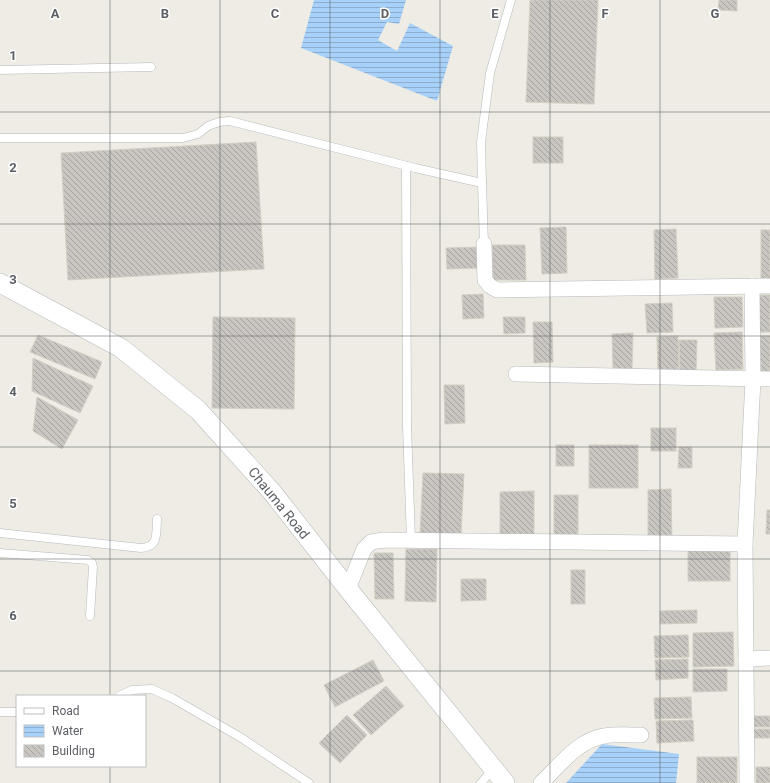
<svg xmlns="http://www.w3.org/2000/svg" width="770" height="783" font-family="Roboto,sans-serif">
  <defs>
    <pattern id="water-rules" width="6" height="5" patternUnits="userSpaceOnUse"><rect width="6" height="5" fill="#a8d1f9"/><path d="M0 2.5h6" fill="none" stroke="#8cadcd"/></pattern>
    <pattern id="building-back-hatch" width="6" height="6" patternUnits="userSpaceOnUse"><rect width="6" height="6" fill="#c9c6c1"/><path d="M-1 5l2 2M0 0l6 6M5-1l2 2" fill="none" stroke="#a6a4a0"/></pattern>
  </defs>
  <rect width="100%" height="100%" fill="#eeece4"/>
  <g fill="url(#water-rules)">
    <path d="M 314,0 L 406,0 L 399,24 L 387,22 L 378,40 L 397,51 L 410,23 L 453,46 L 437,101 L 301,48 Z"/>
    <path d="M 602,744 L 679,754 L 676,783 L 566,783 Z"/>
  </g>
  <g fill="url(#building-back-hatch)" stroke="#d2cec3">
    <path d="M 530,0 L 598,0 L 594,104 L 526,102 Z"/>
    <path d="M 719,0 L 737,0 L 737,11 L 718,10 Z"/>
    <rect x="533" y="137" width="30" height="26"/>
    <path d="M 256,142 L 264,269 L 68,280 L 61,153 Z"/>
    <path d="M 566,227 L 567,273 L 542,274 L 540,228 Z"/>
    <path d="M 676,229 L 678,278 L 655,279 L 654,230 Z"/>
    <rect x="761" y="230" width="9" height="50"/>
    <path d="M 492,245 L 525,245 L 526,280 L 493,280 Z"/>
    <path d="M 483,247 L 484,268 L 447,269 L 446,248 Z"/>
    <path d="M 483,294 L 484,318 L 463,319 L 462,295 Z"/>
    <path d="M 756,295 L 770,295 L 770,332 L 757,332 Z"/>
    <path d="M 714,297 L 742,297 L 743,327 L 715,328 Z"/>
    <path d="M 672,303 L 673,332 L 647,333 L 645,304 Z"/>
    <path d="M 213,317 L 295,318 L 294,409 L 212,408 Z"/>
    <path d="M 503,317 L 525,317 L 525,333 L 504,334 Z"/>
    <path d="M 533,322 L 552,322 L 553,362 L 534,363 Z"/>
    <path d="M 742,332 L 743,369 L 716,370 L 714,333 Z"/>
    <path d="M 633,333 L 632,370 L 613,368 L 612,334 Z"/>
    <path d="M 38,335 L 102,362 L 95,379 L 30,352 Z"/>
    <path d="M 678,336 L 679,372 L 658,371 L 657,337 Z"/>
    <path d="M 757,336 L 770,336 L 770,372 L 759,372 Z"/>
    <path d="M 679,340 L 697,340 L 696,372 L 680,371 Z"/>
    <path d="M 33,358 L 93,386 L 80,413 L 32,391 Z"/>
    <path d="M 444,385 L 464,385 L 465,423 L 445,424 Z"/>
    <path d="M 37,397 L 78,420 L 62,449 L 33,431 Z"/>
    <rect x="651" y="428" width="25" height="23"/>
    <rect x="556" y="445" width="18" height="21"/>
    <rect x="589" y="445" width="49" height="43"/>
    <path d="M 679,447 L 692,447 L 692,468 L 678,468 Z"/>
    <path d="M 423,473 L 464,474 L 461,535 L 420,534 Z"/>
    <path d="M 671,489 L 672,542 L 648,542 L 648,490 Z"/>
    <path d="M 534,491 L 534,539 L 500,540 L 500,492 Z"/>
    <rect x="554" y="495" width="24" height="46"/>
    <path d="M 767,510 L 770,510 L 770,534 L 766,534 Z"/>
    <path d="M 730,548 L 730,581 L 688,581 L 688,549 Z"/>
    <path d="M 406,549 L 437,549 L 436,602 L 405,601 Z"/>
    <path d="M 374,553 L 393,553 L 394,599 L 375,599 Z"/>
    <rect x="571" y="570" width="14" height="34"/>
    <path d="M 461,579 L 486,579 L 486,600 L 461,601 Z"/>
    <path d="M 697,610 L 697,623 L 660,624 L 660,611 Z"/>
    <path d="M 733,632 L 734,666 L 693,667 L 693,633 Z"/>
    <path d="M 688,635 L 689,657 L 655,658 L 654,636 Z"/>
    <path d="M 688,659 L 688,678 L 656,680 L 655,660 Z"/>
    <path d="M 373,660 L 384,681 L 335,707 L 324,685 Z"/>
    <path d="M 693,669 L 727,669 L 727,691 L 693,692 Z"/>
    <path d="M 386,686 L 404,706 L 371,735 L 353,715 Z"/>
    <path d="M 691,697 L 692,718 L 655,719 L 654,698 Z"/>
    <path d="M 347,715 L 367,735 L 340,763 L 319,743 Z"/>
    <rect x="753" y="716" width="17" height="11"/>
    <path d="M 693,720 L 694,741 L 657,743 L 656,721 Z"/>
    <rect x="753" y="729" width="17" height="9"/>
    <rect x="697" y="757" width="40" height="26"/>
    <rect x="756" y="767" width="14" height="16"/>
  </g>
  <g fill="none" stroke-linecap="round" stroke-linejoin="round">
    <defs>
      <g id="service">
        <path d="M 0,70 L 151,67"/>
        <path d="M 0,138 L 183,138 L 198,134 L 208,126 L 219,122 L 230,121 L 415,168 L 482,183 L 481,142 L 490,73 L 511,0"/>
        <path d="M 406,166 L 407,426 L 411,540"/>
        <path d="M 482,183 L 484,244"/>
        <path d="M 0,533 L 141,548 C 159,547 156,534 157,519"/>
        <path d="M 0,553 L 88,560 L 92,563 L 93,567 L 90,616"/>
        <path d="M 119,696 L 132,690 L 152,689 L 172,698 L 240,737 L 309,783"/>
        <path d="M 0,712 L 17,712"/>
        <path d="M 481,783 L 493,769"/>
      </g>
      <g id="minor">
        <path d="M 484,244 L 485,280 L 490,286 L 497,290 L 770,286"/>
        <path d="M 516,374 L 770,379"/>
        <path d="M 348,589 L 364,549 L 371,542 L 384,540 L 745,544"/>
        <path d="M 746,659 L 770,658"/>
        <path d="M 541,783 C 559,766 578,740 604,736 C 615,734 629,735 641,735"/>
        <path d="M 747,783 L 745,544 L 753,379 L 752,286"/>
      </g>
      <path id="tertiary" d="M 0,283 L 121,348 L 198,410 L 272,492 L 348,589 L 505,783"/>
    </defs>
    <use href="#service" stroke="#b6b9bd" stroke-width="9"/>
    <use href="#minor" stroke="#b6b9bd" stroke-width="16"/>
    <use href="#tertiary" stroke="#b6b9bd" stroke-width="20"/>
    <use href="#service" stroke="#fff" stroke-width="8"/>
    <use href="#minor" stroke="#fff" stroke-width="15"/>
    <use href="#tertiary" stroke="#fff" stroke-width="19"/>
  </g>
  <path fill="none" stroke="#5c5f64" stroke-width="1" stroke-opacity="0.55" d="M 110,0 L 110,696M 220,0 L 220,783M 330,0 L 330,783M 440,0 L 440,783M 550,0 L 550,783M 660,0 L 660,783M 0,112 L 770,112M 0,224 L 770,224M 0,336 L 770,336M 0,447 L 770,447M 0,559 L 770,559M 0,671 L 770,671M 110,766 L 110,783"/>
  <g text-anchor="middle" stroke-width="3" stroke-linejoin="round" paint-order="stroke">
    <g font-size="14" fill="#5c5f64" stroke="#fff">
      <text transform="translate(279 503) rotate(51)" y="5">Chauma Road</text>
    </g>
  </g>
  <g font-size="13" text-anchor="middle" font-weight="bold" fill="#5c5f64" stroke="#fff" stroke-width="3" stroke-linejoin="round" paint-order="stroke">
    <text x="55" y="18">A</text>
    <text x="165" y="18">B</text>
    <text x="275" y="18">C</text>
    <text x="385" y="18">D</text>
    <text x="495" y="18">E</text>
    <text x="605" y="18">F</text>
    <text x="715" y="18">G</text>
    <text x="13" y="60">1</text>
    <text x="13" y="172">2</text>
    <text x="13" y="284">3</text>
    <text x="13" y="396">4</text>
    <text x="13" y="508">5</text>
    <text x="13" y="620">6</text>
  </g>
  <rect x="16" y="695" width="130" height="72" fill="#ffffff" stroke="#bebfc1"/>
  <rect x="24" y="708" width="20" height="6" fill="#ffffff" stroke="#bebfc1"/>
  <text x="52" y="715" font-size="12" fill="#5c5f64">Road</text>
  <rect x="24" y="725" width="20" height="12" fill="url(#water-rules)" stroke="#bebfc1"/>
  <text x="52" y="735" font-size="12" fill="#5c5f64">Water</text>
  <rect x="24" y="745" width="20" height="12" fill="url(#building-back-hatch)" stroke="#bebfc1"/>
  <text x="52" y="755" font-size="12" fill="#5c5f64">Building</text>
</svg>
